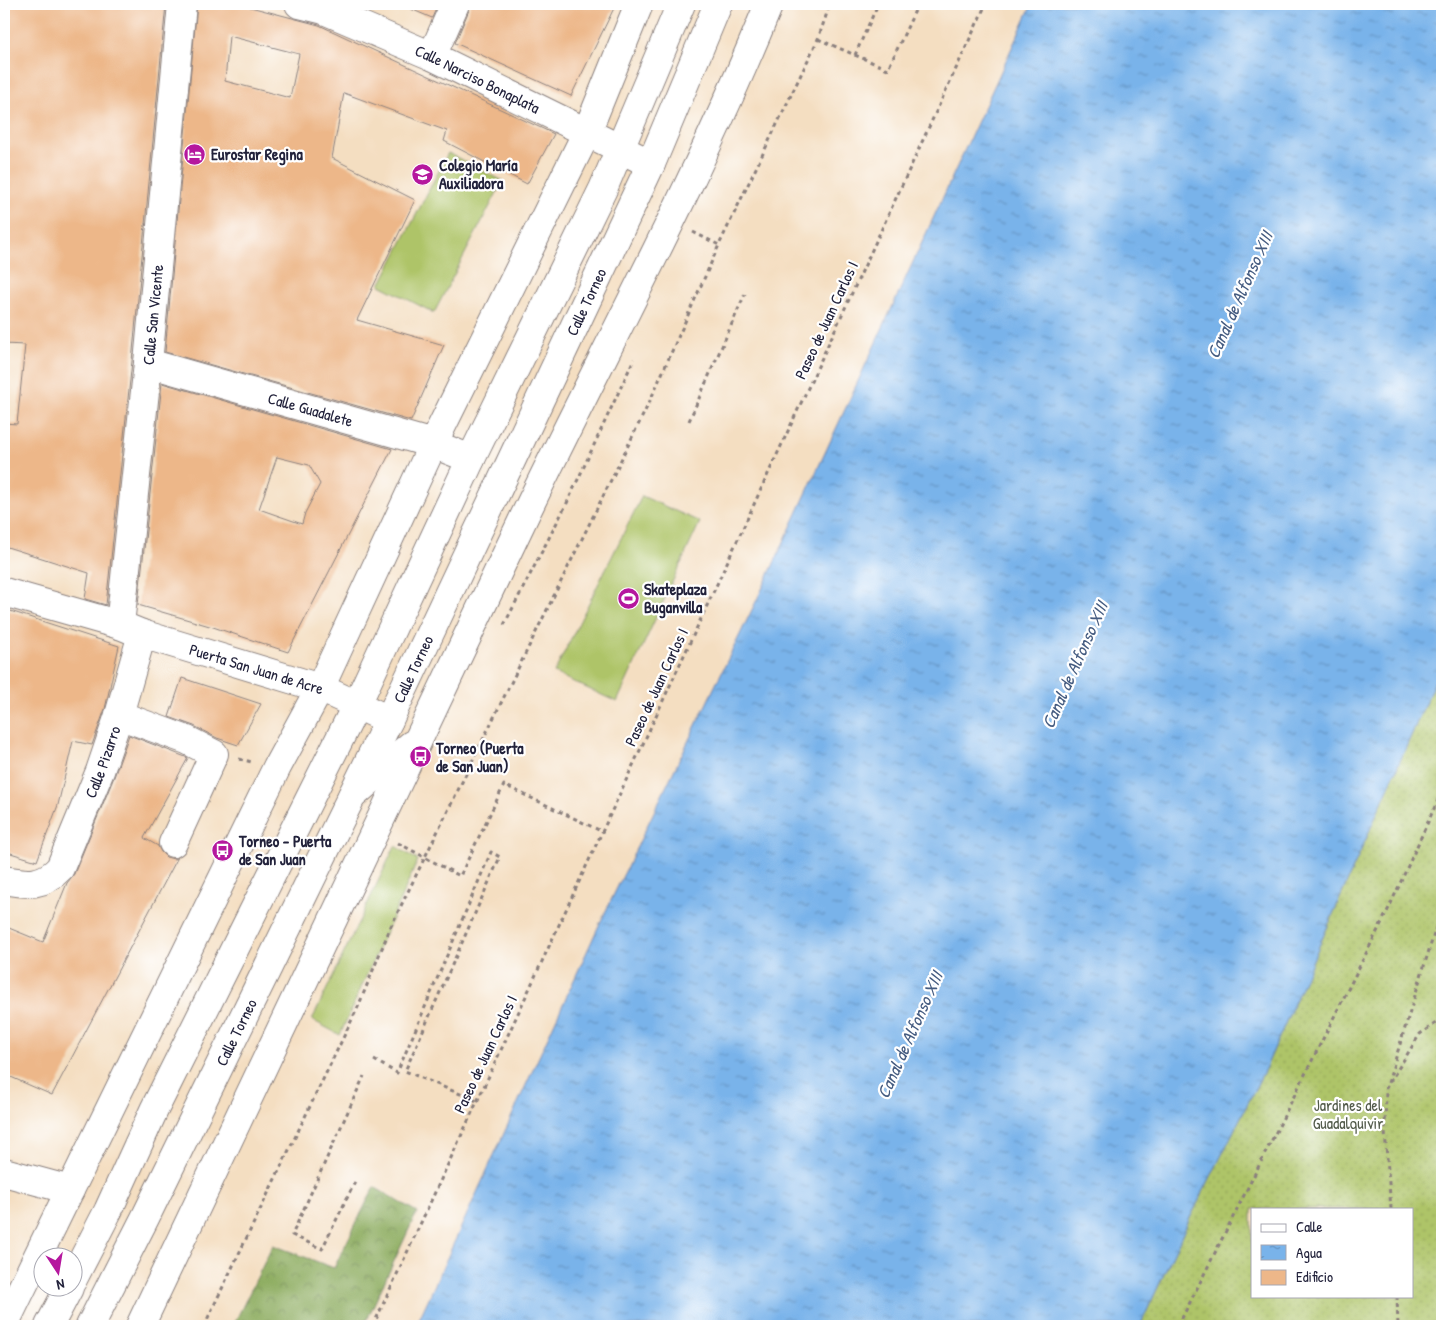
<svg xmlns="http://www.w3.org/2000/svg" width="1446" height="1330" font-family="'Patrick Hand',sans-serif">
  <defs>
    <pattern id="grass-dots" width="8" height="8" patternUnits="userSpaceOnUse" patternTransform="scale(1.25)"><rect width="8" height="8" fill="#aec468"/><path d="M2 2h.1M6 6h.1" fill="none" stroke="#95a85b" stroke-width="1.8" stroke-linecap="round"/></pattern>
    <pattern id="forest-crowns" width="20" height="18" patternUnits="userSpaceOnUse" patternTransform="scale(1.25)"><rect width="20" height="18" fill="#8aaa5c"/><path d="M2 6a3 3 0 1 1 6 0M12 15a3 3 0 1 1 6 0" fill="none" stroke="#708a4d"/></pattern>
    <pattern id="water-ripples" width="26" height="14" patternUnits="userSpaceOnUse" patternTransform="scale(1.25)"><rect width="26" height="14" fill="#79b3ea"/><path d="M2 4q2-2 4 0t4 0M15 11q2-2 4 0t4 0" fill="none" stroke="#6391bf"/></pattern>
  </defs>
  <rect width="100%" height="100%" fill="#fff"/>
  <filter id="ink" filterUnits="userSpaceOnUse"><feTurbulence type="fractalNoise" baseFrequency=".02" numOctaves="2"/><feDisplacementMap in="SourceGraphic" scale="10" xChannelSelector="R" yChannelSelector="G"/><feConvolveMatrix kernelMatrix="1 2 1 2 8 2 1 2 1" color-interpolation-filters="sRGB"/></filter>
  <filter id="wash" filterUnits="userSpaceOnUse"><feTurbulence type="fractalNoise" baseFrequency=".0096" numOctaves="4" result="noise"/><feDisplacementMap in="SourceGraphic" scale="20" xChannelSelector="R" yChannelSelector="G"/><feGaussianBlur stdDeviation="1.12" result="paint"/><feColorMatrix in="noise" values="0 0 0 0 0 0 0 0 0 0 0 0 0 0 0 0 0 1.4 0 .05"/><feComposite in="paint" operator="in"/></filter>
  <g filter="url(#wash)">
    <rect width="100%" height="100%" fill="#f4dec1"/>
    <path fill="url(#grass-dots)" stroke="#687352" fill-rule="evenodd" d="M 1442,665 L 1442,1326 L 1140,1326 L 1189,1220 L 1267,1065 ZM 1252,1209 L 1412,1209 L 1412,1296 L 1252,1296 Z"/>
    <path fill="url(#forest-crowns)" stroke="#56664c" d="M 374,1187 L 417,1212 L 364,1326 L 233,1326 L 273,1245 L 334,1268 Z"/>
    <g fill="#aec468" stroke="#687352">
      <path d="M 448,153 L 503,181 L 434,313 L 380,285 Z"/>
      <path d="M 642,496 L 700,522 L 617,702 L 554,673 Z"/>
      <path d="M 395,846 L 418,860 L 340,1035 L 312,1020 Z"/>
    </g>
    <path fill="url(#water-ripples)" stroke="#4e6a92" d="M 1032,4 L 1442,4 L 1442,665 L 1267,1065 L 1189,1220 L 1140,1326 L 416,1326 L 600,923 L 764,585 Z"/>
    <g id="blocks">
      <g fill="#edb789" fill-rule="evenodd">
        <path d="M 4,4 L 166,4 L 132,361 L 106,605 L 85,599 L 89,573 L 4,546 L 4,423 L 17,424 L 25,345 L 4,344 Z"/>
        <path d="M 197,4 L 239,4 L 319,25 L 554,134 L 527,184 L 444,141 L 447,131 L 344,93 L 332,158 L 415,200 L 357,320 L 444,345 L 411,421 L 165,352 ZM 229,36 L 299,54 L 290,98 L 225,81 Z"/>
        <path d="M 399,4 L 438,4 L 432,18 Z"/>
        <path d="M 470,4 L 616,4 L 571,96 L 455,43 L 469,10 Z"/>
        <path d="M 162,383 L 392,449 L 288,652 L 213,627 L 138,605 ZM 277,457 L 309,465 L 320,484 L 305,513 L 302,524 L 259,509 Z"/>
        <path d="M 4,609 L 119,646 L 105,709 L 92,745 L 73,741 L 58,805 L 37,861 L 4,851 Z"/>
        <path d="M 182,678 L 261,704 L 238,745 L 217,738 L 194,726 L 169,717 Z"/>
        <path d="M 129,735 L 188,758 L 144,838 L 158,846 L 161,852 L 166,857 L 174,859 L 178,857 L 52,1095 L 4,1074 L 4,926 L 43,942 L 67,883 L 74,874 L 114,777 Z"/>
      </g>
    </g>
  </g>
  <g filter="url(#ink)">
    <use href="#blocks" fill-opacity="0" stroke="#8b807e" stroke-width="1"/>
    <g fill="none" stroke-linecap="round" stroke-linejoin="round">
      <defs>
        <g id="minor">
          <path id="s1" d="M 299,4 L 324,10 L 432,56 L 651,164"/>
          <path d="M 432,56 L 455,4"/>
          <path id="s2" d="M 148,363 L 433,444 L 471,459"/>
          <path id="s3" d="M 4,592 L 120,625 L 142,634 L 320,688 L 389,720"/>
          <path id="s4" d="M 120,625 L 148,363 L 182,4"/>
          <path d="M 119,715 L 187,740 L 214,754 L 173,843"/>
          <path d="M 352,796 L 411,745"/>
          <path id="s5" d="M 4,880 C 27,884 42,887 60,868 L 100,771 L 119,715 L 142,634"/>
          <path d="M 4,1172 L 70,1190"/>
          <path d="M 4,1325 L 277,767 L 320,688 L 433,444 L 587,132 L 639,4"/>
          <path d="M 140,1326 C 268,1056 395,785 525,515 C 607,345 698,179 769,4"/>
        </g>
        <g id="major">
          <path d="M 72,1281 L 108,1211 L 154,1110 L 357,704 L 471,459 L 603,189 L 681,4"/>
          <path d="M 49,1326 L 69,1288"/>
          <path id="s6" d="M 90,1326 L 145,1218 L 389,720 L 651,164 L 718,4"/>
        </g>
      </defs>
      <use href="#minor" stroke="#8b807e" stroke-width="30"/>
      <use href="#major" stroke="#8b807e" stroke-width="30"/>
      <g stroke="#8b807e" stroke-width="3" stroke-dasharray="4 4" stroke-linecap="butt">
        <path d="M 818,39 L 855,55 L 878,4"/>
        <path d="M 855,55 L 888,69 L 918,4"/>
        <path d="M 693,232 L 719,245"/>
        <path d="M 689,421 L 745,294"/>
        <path d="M 504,625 L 567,503 L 634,359"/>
        <path d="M 239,759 L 252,762"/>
        <path d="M 398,843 L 460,876 L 504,785 L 603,832"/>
        <path d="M 374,1060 L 397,1073 L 491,852 L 500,857 L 405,1071 L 477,1101"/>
        <path d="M 1388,1083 L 1442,908"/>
        <path d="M 355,1182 L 322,1249 L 292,1235 L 364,1076"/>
        <path d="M 1391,1209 L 1385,1132 L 1386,1088 L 1420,1034 L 1442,1019"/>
        <path d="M 1397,1296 L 1398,1326"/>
        <path d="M 204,1326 L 358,1007 L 391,926 L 649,403 L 719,245 L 818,39 L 830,4"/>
        <path d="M 373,1326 L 986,4"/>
        <path d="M 1178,1326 L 1388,910 L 1442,791"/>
      </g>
      <use href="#minor" stroke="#fff" stroke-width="28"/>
      <use href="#major" stroke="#fff" stroke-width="28"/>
    </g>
  </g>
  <defs>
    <symbol id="hotel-disc" viewBox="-11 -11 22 22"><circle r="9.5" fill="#b5179e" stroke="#fff"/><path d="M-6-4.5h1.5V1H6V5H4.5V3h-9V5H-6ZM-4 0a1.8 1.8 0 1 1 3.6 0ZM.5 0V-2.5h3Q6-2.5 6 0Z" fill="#fff"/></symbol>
    <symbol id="school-disc" viewBox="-11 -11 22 22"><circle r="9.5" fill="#b5179e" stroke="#fff"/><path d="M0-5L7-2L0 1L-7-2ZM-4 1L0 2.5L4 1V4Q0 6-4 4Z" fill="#fff"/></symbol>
    <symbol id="stadium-disc" viewBox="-11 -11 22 22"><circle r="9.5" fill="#b5179e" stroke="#fff"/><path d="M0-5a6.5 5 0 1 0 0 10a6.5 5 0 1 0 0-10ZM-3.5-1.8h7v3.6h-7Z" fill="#fff"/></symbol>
    <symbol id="bus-disc" viewBox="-11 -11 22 22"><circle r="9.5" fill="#b5179e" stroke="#fff"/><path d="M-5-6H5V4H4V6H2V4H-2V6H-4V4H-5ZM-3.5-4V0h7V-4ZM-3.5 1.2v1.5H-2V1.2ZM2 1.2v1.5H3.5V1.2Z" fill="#fff"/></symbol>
  </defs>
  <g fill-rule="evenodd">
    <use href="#hotel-disc" x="182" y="142" width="25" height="25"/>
    <use href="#school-disc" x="410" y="162" width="25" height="25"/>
    <use href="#stadium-disc" x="616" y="586" width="25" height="25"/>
    <use href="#bus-disc" x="408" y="744" width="25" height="25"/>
    <use href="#bus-disc" x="210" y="838" width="25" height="25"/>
  </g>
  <g text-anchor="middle" stroke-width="4.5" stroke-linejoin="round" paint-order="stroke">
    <g font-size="16" fill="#22223b" stroke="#fff">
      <text dy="6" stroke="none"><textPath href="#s1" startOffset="194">Calle Narciso Bonaplata</textPath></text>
      <text dy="6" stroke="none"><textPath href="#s6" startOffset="1138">Calle Torneo</textPath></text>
      <text dy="6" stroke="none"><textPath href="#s4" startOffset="312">Calle San Vicente</textPath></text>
      <text transform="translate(826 320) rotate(-65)" y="6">Paseo de Juan Carlos I</text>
      <text dy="6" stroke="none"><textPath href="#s2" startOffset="169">Calle Guadalete</textPath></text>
      <text dy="6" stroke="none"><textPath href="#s3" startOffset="264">Puerta San Juan de Acre</textPath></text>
      <text dy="6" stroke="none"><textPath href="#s6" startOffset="732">Calle Torneo</textPath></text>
      <text transform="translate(656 687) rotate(-65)" y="6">Paseo de Juan Carlos I</text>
      <text dy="6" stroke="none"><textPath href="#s5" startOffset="175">Calle Pizarro</textPath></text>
      <text dy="6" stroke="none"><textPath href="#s6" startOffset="328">Calle Torneo</textPath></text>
      <text transform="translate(485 1054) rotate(-65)" y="6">Paseo de Juan Carlos I</text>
    </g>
    <g font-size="16" font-weight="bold" fill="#22223b" stroke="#fff" text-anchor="start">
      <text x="211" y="160">Eurostar Regina</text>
      <text x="439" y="171">Colegio María<tspan x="439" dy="18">Auxiliadora</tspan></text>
      <text x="644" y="595">Skateplaza<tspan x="644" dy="18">Buganvilla</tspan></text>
      <text x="436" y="754">Torneo (Puerta<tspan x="436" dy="18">de San Juan)</tspan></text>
      <text x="239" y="847">Torneo - Puerta<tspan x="239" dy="18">de San Juan</tspan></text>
    </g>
    <g font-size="16" fill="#535b4b" stroke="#fff">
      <text x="1348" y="1111">Jardines del<tspan x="1348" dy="18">Guadalquivir</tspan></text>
    </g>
    <g font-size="18" font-style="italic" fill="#455c81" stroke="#fff">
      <text transform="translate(1240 295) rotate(-66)" y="6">Canal de Alfonso XIII</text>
      <text transform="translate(1075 665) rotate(-66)" y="6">Canal de Alfonso XIII</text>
      <text transform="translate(910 1035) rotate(-66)" y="6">Canal de Alfonso XIII</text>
    </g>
  </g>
  <rect width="1446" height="1330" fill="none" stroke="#fff" stroke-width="20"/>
  <rect x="1251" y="1208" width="162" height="90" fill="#ffffff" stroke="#a7a7b1"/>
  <rect x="1261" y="1224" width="25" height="8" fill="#ffffff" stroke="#a7a7b1"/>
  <text x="1296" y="1232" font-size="15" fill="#22223b">Calle</text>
  <rect x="1261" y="1245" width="25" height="15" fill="url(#water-ripples)" stroke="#a7a7b1"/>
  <text x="1296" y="1258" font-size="15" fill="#22223b">Agua</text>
  <rect x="1261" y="1270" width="25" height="15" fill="#edb789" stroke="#a7a7b1"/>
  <text x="1296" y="1282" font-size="15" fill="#22223b">Edificio</text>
  <g transform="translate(58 1272) rotate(168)"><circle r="24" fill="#ffffff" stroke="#a7a7b1"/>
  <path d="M0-4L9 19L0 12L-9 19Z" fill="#b5179e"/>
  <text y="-8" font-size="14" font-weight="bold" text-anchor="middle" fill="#22223b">N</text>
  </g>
</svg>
